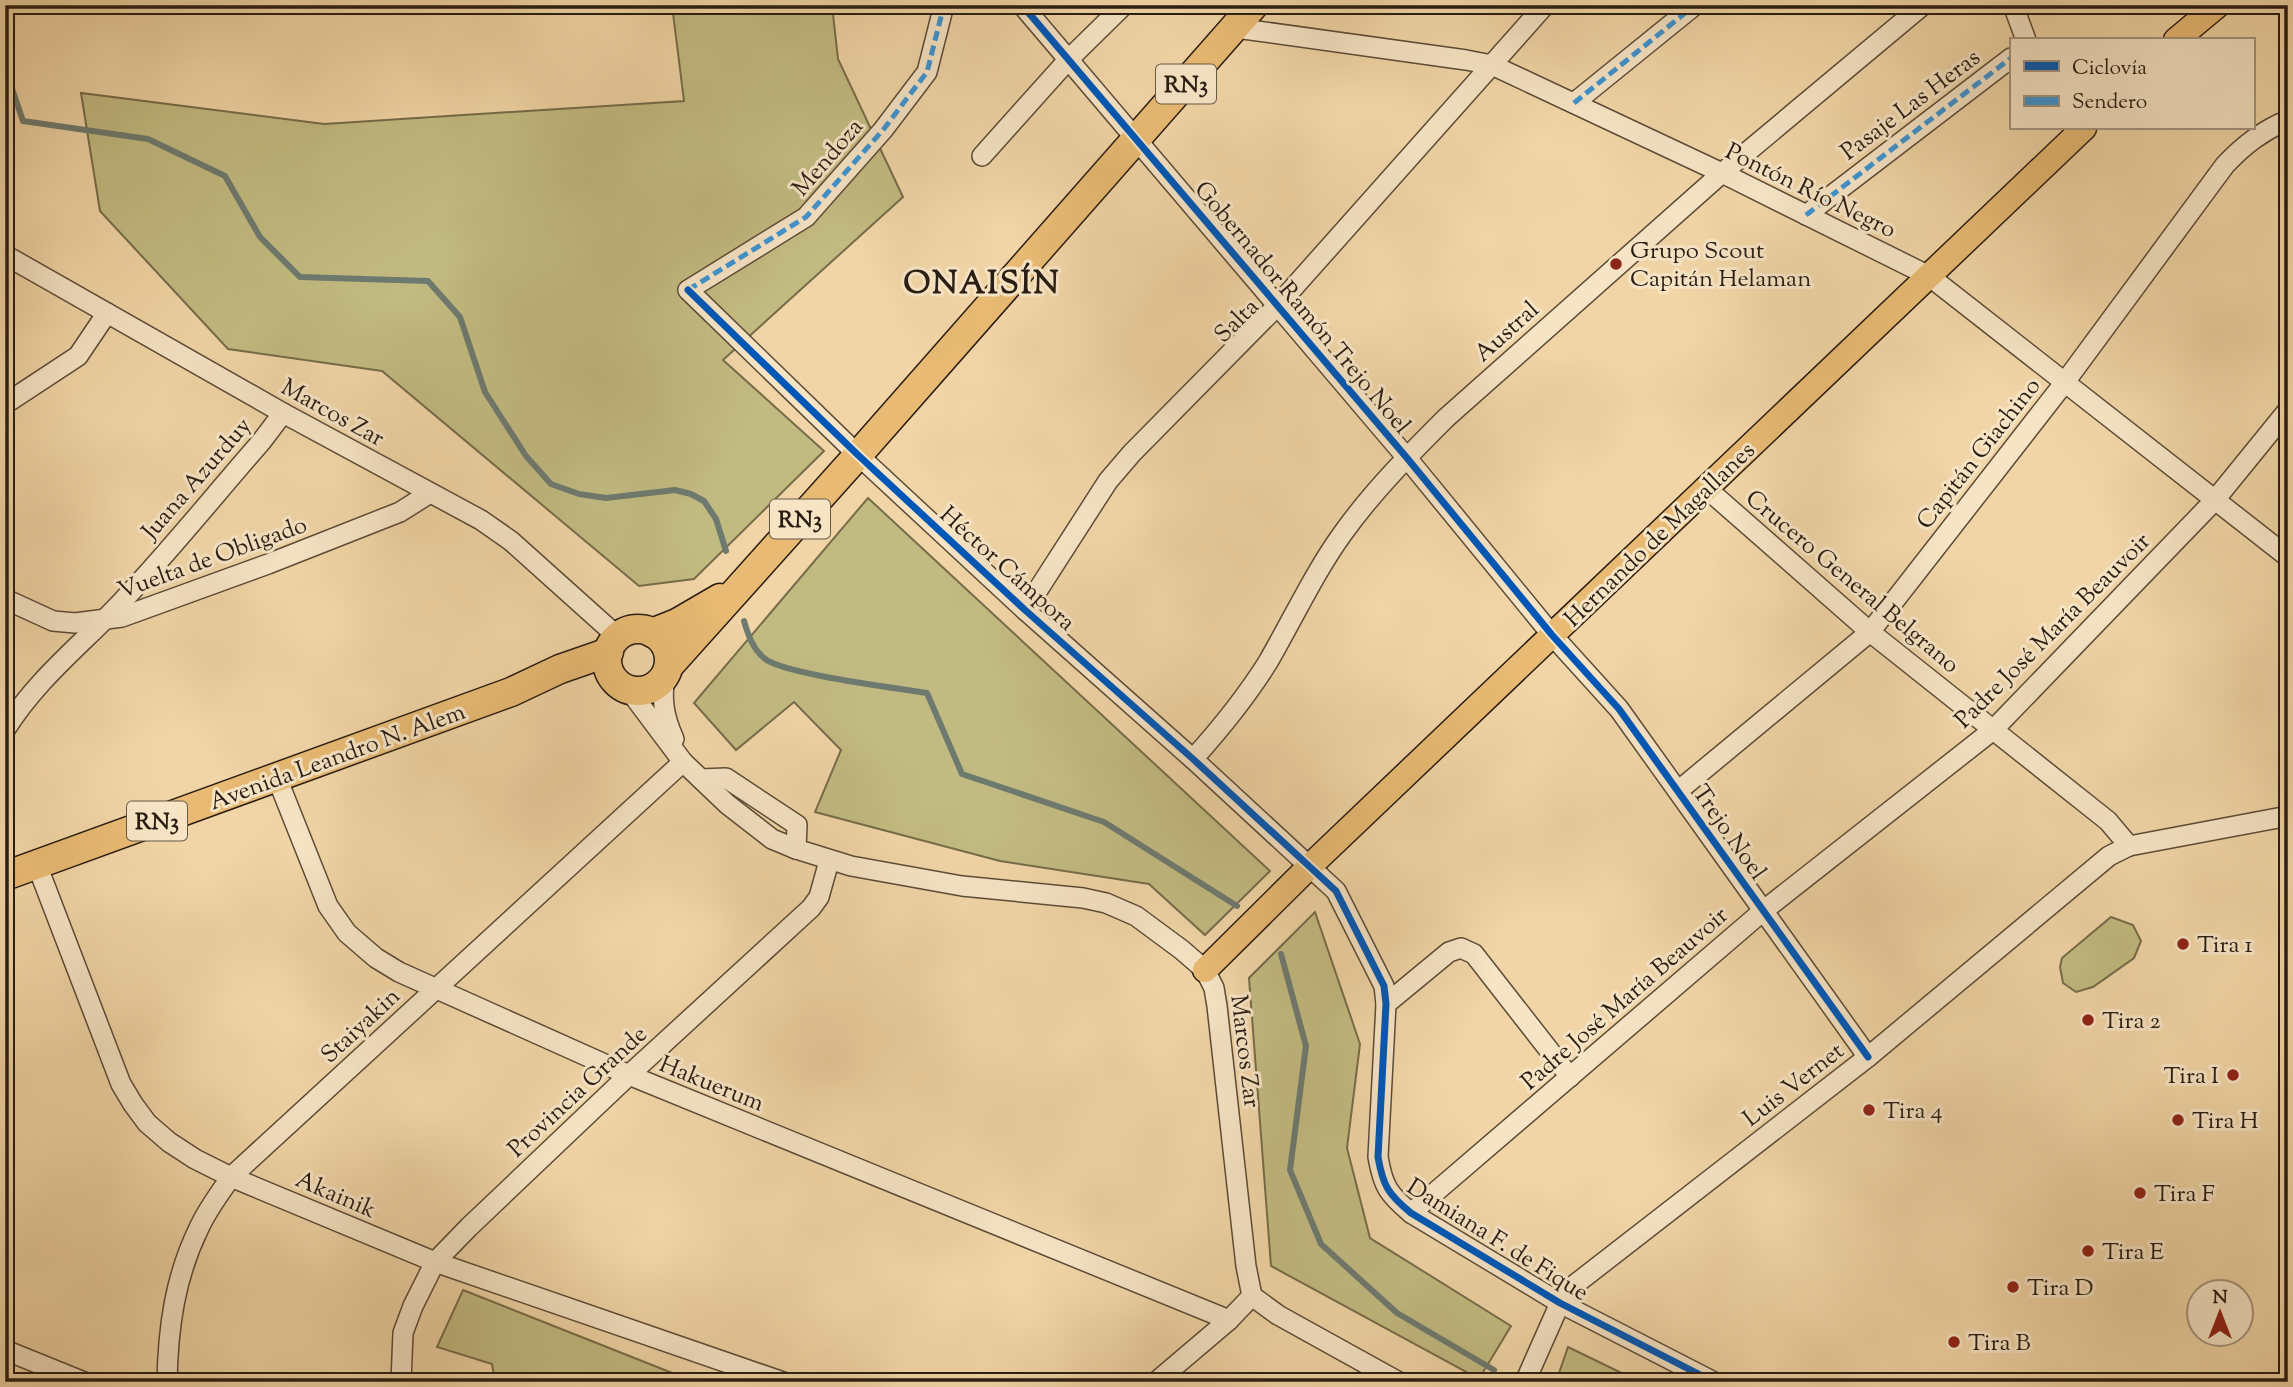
<svg xmlns="http://www.w3.org/2000/svg" width="2293" height="1387" font-family="'Sorts Mill Goudy',serif">
  <rect width="100%" height="100%" fill="#f1d5a6"/>
  <filter id="stains"><feTurbulence type="fractalNoise" baseFrequency=".00286" numOctaves="4"/><feColorMatrix values="0 0 0 0 .2 0 0 0 0 .09 0 0 0 0 .02 0 0 0 .5 -.17"/></filter>
  <radialGradient id="worn" r=".72"><stop offset=".6" stop-color="#630" stop-opacity="0"/><stop offset="1" stop-color="#630" stop-opacity=".3"/></radialGradient>
  <g fill="#c2bb81" stroke="#766c4a" stroke-width="2">
    <path d="M 672,5 L 832,5 L 838,59 L 903,197 L 723,360 L 824,451 L 694,579 L 639,586 L 382,371 L 228,349 L 100,211 L 81,93 L 324,124 L 684,101 Z"/>
    <path d="M 868,498 L 1270,871 L 1205,935 L 1149,884 L 1000,861 L 815,812 L 841,750 L 794,702 L 736,750 L 694,703 Z"/>
    <path d="M 1315,912 L 1360,1044 L 1347,1148 L 1370,1238 L 1511,1326 L 1479,1379 L 1271,1266 L 1249,978 Z"/>
    <path d="M 2111,917 L 2133,925 L 2141,941 L 2134,958 L 2093,987 L 2076,992 L 2063,983 L 2060,967 L 2062,958 Z"/>
    <path d="M 463,1290 L 695,1382 L 495,1382 L 492,1364 L 437,1347 Z"/>
    <path d="M 1568,1347 L 1640,1382 L 1556,1382 Z"/>
  </g>
  <g fill="none" stroke-linecap="round" stroke-linejoin="round">
    <g stroke="#6e7a70" stroke-width="6">
      <path d="M 5,68 L 23,121 L 148,139 L 225,176 L 260,237 L 300,277 L 428,281 L 460,317 L 485,392 L 526,456 L 551,484 L 579,494 L 606,498 L 675,490 L 691,494 L 704,501 L 716,519 L 726,551"/>
      <path d="M 744,621 C 748,634 752,648 764,658 C 781,674 897,688 927,693 L 962,774 L 1104,822 L 1237,906"/>
      <path d="M 1281,954 L 1306,1046 L 1290,1170 L 1321,1244 L 1397,1313 L 1494,1370"/>
    </g>
    <defs>
      <g id="minor">
        <path d="M 944,5 L 927,72 L 883,130 L 806,217 L 688,290 L 858,455 L 1025,610 L 1193,759 L 1336,891 L 1384,986 L 1386,1004 L 1378,1157 C 1383,1186 1388,1194 1411,1213 L 1560,1303 L 1714,1382"/>
        <path d="M 1022,5 L 1407,458 L 1552,635 L 1619,709 L 1868,1057"/>
        <path d="M 2013,5 L 2026,40"/>
        <path d="M 1236,28 L 1466,60 L 1492,65 L 1722,173 L 1929,276 L 2288,557"/>
        <path d="M 1574,103 L 1695,5"/>
        <path d="M 982,156 L 1068,60 L 1124,5"/>
        <path d="M 1806,215 L 2011,58"/>
        <path d="M 5,255 L 283,413 L 481,520 L 511,541 L 618,637"/>
        <path d="M 5,404 L 78,356 L 107,313"/>
        <path d="M 1706,488 L 1870,632 L 2108,821 L 2129,846"/>
        <path d="M 5,599 L 53,621 L 75,623 L 122,617 L 268,564 L 400,512 L 430,493"/>
        <path d="M 1025,610 L 1108,481 L 1132,453 L 1278,305 L 1545,5"/>
        <path d="M 665,676 C 661,699 664,717 674,739"/>
        <path d="M 629,690 L 683,762 L 727,804 L 772,839 L 796,849 L 851,866 L 962,886 L 1083,898 L 1106,903 L 1136,916 L 1182,950 L 1205,970 L 1214,988 L 1217,1006 L 1246,1266 L 1252,1296 L 1278,1315 L 1399,1382"/>
        <path d="M 5,730 C 35,682 74,651 113,611 C 165,557 212,498 261,442 L 283,413"/>
        <path d="M 1193,759 C 1221,728 1246,697 1268,662 C 1293,619 1314,573 1343,533 C 1373,491 1410,454 1446,418 L 1722,173 L 1923,5"/>
        <path d="M 277,778 L 328,906 L 347,933 L 376,958 L 399,972 L 629,1075 L 1229,1320"/>
        <path d="M 701,779 L 726,778 L 797,825 L 796,849"/>
        <path d="M 1678,791 L 1870,632 L 2065,382 L 2225,165 C 2244,145 2262,131 2288,120"/>
        <path d="M 37,865 L 121,1084 L 133,1104 L 147,1123 L 169,1142 L 195,1159 L 231,1177 L 435,1262 L 783,1382"/>
        <path d="M 1386,1004 L 1449,952 L 1461,948 L 1474,954 L 1570,1077"/>
        <path d="M 1411,1213 L 1763,911 L 1993,730 L 2214,501 L 2288,410"/>
        <path d="M 5,1350 L 84,1382"/>
        <path d="M 167,1382 C 168,1327 175,1277 199,1228 C 207,1210 220,1193 231,1177 L 683,762"/>
        <path d="M 401,1382 L 403,1333 L 413,1306 L 435,1262 L 469,1227 L 629,1075 L 811,908 L 819,897 L 829,861"/>
        <path d="M 1156,1382 L 1229,1320 L 1252,1296"/>
        <path d="M 1525,1382 L 1560,1303 L 1573,1286 L 1868,1057 L 2109,856 L 2129,846 L 2288,816"/>
      </g>
      <g id="major">
        <path d="M 2176,40 L 2218,5"/>
        <path d="M 1205,970 L 1310,866 L 2084,128"/>
      </g>
      <g id="highway">
        <circle cx="638" cy="660" r="31"/>
        <path d="M 652,633 L 677,623 L 720,598"/>
        <path d="M 669,666 L 858,455 L 1254,5"/>
        <path d="M 5,876 L 511,692 L 560,669 L 609,652"/>
      </g>
    </defs>
    <use href="#minor" stroke="#5b4b37" stroke-width="22"/>
    <use href="#major" stroke="#291d12" stroke-width="27"/>
    <use href="#highway" stroke="#291d12" stroke-width="31"/>
    <use href="#minor" stroke="#f6e4c5" stroke-width="19"/>
    <use href="#major" stroke="#e8ba73" stroke-width="24"/>
    <use href="#highway" stroke="#e8ba73" stroke-width="28"/>
    <g stroke="#3c94d3" stroke-width="5" stroke-dasharray="10 5" stroke-linecap="butt">
      <path d="M 1574,103 L 1695,5"/>
      <path d="M 1806,215 L 2011,58"/>
      <path d="M 688,290 L 806,217 L 883,130 L 927,72 L 944,5"/>
    </g>
    <defs>
      <g id="cycleway">
        <path d="M 1022,5 L 1407,458 L 1552,635 L 1619,709 L 1868,1057"/>
        <path d="M 688,290 L 858,455 L 1025,610 L 1193,759 L 1336,891 L 1384,986 L 1386,1004 L 1378,1157 C 1383,1186 1388,1194 1411,1213 L 1560,1303 L 1714,1382"/>
      </g>
    </defs>
    <use href="#cycleway" stroke="#f6e4c5" stroke-width="11"/>
    <use href="#cycleway" stroke="#0057b8" stroke-width="7"/>
  </g>
  <g fill="#8f2418" stroke="#f6e4c5" stroke-width="2.5">
    <circle cx="1616" cy="264" r="7"/>
    <circle cx="2183" cy="944" r="7"/>
    <circle cx="2088" cy="1020" r="7"/>
    <circle cx="2233" cy="1075" r="7"/>
    <circle cx="1869" cy="1110" r="7"/>
    <circle cx="2178" cy="1120" r="7"/>
    <circle cx="2140" cy="1193" r="7"/>
    <circle cx="2088" cy="1251" r="7"/>
    <circle cx="2013" cy="1287" r="7"/>
    <circle cx="1954" cy="1342" r="7"/>
  </g>
  <g text-anchor="middle" stroke-width="6" stroke-linejoin="round" paint-order="stroke">
    <g fill="#f6e4c5" stroke="#665948" stroke-width="2">
      <rect x="1156" y="64.5" width="60" height="39" rx="5"/>
      <rect x="770" y="499.5" width="60" height="39" rx="5"/>
      <rect x="127" y="801.5" width="60" height="39" rx="5"/>
    </g>
    <g font-size="23" font-weight="bold" fill="#291d12">
      <text x="1186" y="92">RN3</text>
      <text x="800" y="527">RN3</text>
      <text x="157" y="829">RN3</text>
    </g>
    <g font-size="24" fill="#291d12" stroke="#f6e4c5">
      <text transform="translate(1910 104) rotate(-37)" y="8">Pasaje Las Heras</text>
      <text transform="translate(827 157) rotate(-49)" y="8">Mendoza</text>
      <text transform="translate(1811 190) rotate(26)" y="8">Pontón Río Negro</text>
      <text transform="translate(1303 307) rotate(50)" y="8">Gobernador Ramón Trejo Noel</text>
      <text transform="translate(1236 320) rotate(-45)" y="8">Salta</text>
      <text transform="translate(1506 331) rotate(-42)" y="8">Austral</text>
      <text transform="translate(333 412) rotate(29)" y="8">Marcos Zar</text>
      <text transform="translate(1978 453) rotate(-52)" y="8">Capitán Giachino</text>
      <text transform="translate(196 478) rotate(-49)" y="8">Juana Azurduy</text>
      <text transform="translate(1659 534) rotate(-44)" y="8">Hernando de Magallanes</text>
      <text transform="translate(212 557) rotate(-20)" y="8">Vuelta de Obligado</text>
      <text transform="translate(1008 568) rotate(42)" y="8">Héctor Cámpora</text>
      <text transform="translate(1853 581) rotate(40)" y="8">Crucero General Belgrano</text>
      <text transform="translate(2052 630) rotate(-45)" y="8">Padre José María Beauvoir</text>
      <text transform="translate(337 756) rotate(-20)" y="8">Avenida Leandro N. Alem</text>
      <text transform="translate(1730 832) rotate(55)" y="8">Trejo Noel</text>
      <text transform="translate(1624 998) rotate(-41)" y="8">Padre José María Beauvoir</text>
      <text transform="translate(360 1025) rotate(-43)" y="8">Staiyakin</text>
      <text transform="translate(1246 1051) rotate(83)" y="8">Marcos Zar</text>
      <text transform="translate(712 1083) rotate(22)" y="8">Hakuerum</text>
      <text transform="translate(1793 1084) rotate(-38)" y="8">Luis Vernet</text>
      <text transform="translate(577 1091) rotate(-43)" y="8">Provincia Grande</text>
      <text transform="translate(336 1194) rotate(23)" y="8">Akainik</text>
      <text transform="translate(1498 1239) rotate(32)" y="8">Damiana F. de Fique</text>
    </g>
    <g font-size="24" fill="#291d12" stroke="#f6e4c5" text-anchor="start">
      <text x="1630" y="258">Grupo Scout<tspan x="1630" dy="28">Capitán Helaman</tspan></text>
      <text x="2197" y="952">Tira 1</text>
      <text x="2102" y="1028">Tira 2</text>
      <text x="2219" y="1083" text-anchor="end">Tira I</text>
      <text x="1883" y="1118">Tira 4</text>
      <text x="2192" y="1128">Tira H</text>
      <text x="2154" y="1201">Tira F</text>
      <text x="2102" y="1259">Tira E</text>
      <text x="2027" y="1295">Tira D</text>
      <text x="1968" y="1350">Tira B</text>
    </g>
    <g font-size="32" font-weight="bold" letter-spacing="2" fill="#291d12" stroke="#f6e4c5">
      <text x="982" y="293">ONAISÍN</text>
    </g>
  </g>
  <rect width="2293" height="1387" fill="none" stroke="#f1d5a6" stroke-width="28"/>
  <rect x="7" y="7" width="2279" height="1373" fill="none" stroke="#291d12" stroke-width="3.5"/>
  <rect x="14" y="14" width="2265" height="1359" fill="none" stroke="#291d12" stroke-width="2"/>
  <rect x="2010" y="38" width="245" height="91" fill="#f6e4c5" stroke="#a4947d" stroke-width="2"/>
  <rect x="2024" y="61" width="35" height="10" fill="#0057b8" stroke="#a4947d" stroke-width="2"/>
  <text x="2072" y="74" font-size="21" fill="#291d12">Ciclovía</text>
  <rect x="2024" y="96" width="35" height="10" fill="#3c94d3" stroke="#a4947d" stroke-width="2"/>
  <text x="2072" y="108" font-size="21" fill="#291d12">Sendero</text>
  <g transform="translate(2220 1313)"><circle r="33" fill="#f6e4c5" stroke="#a4947d" stroke-width="2"/>
  <path d="M0-5L12 26L0 18L-12 26Z" fill="#8f2418"/>
  <text y="-10" font-size="19" font-weight="bold" text-anchor="middle" fill="#291d12">N</text>
  </g>
  <rect width="100%" height="100%" filter="url(#stains)"/>
  <rect width="100%" height="100%" fill="url(#worn)"/>
</svg>
